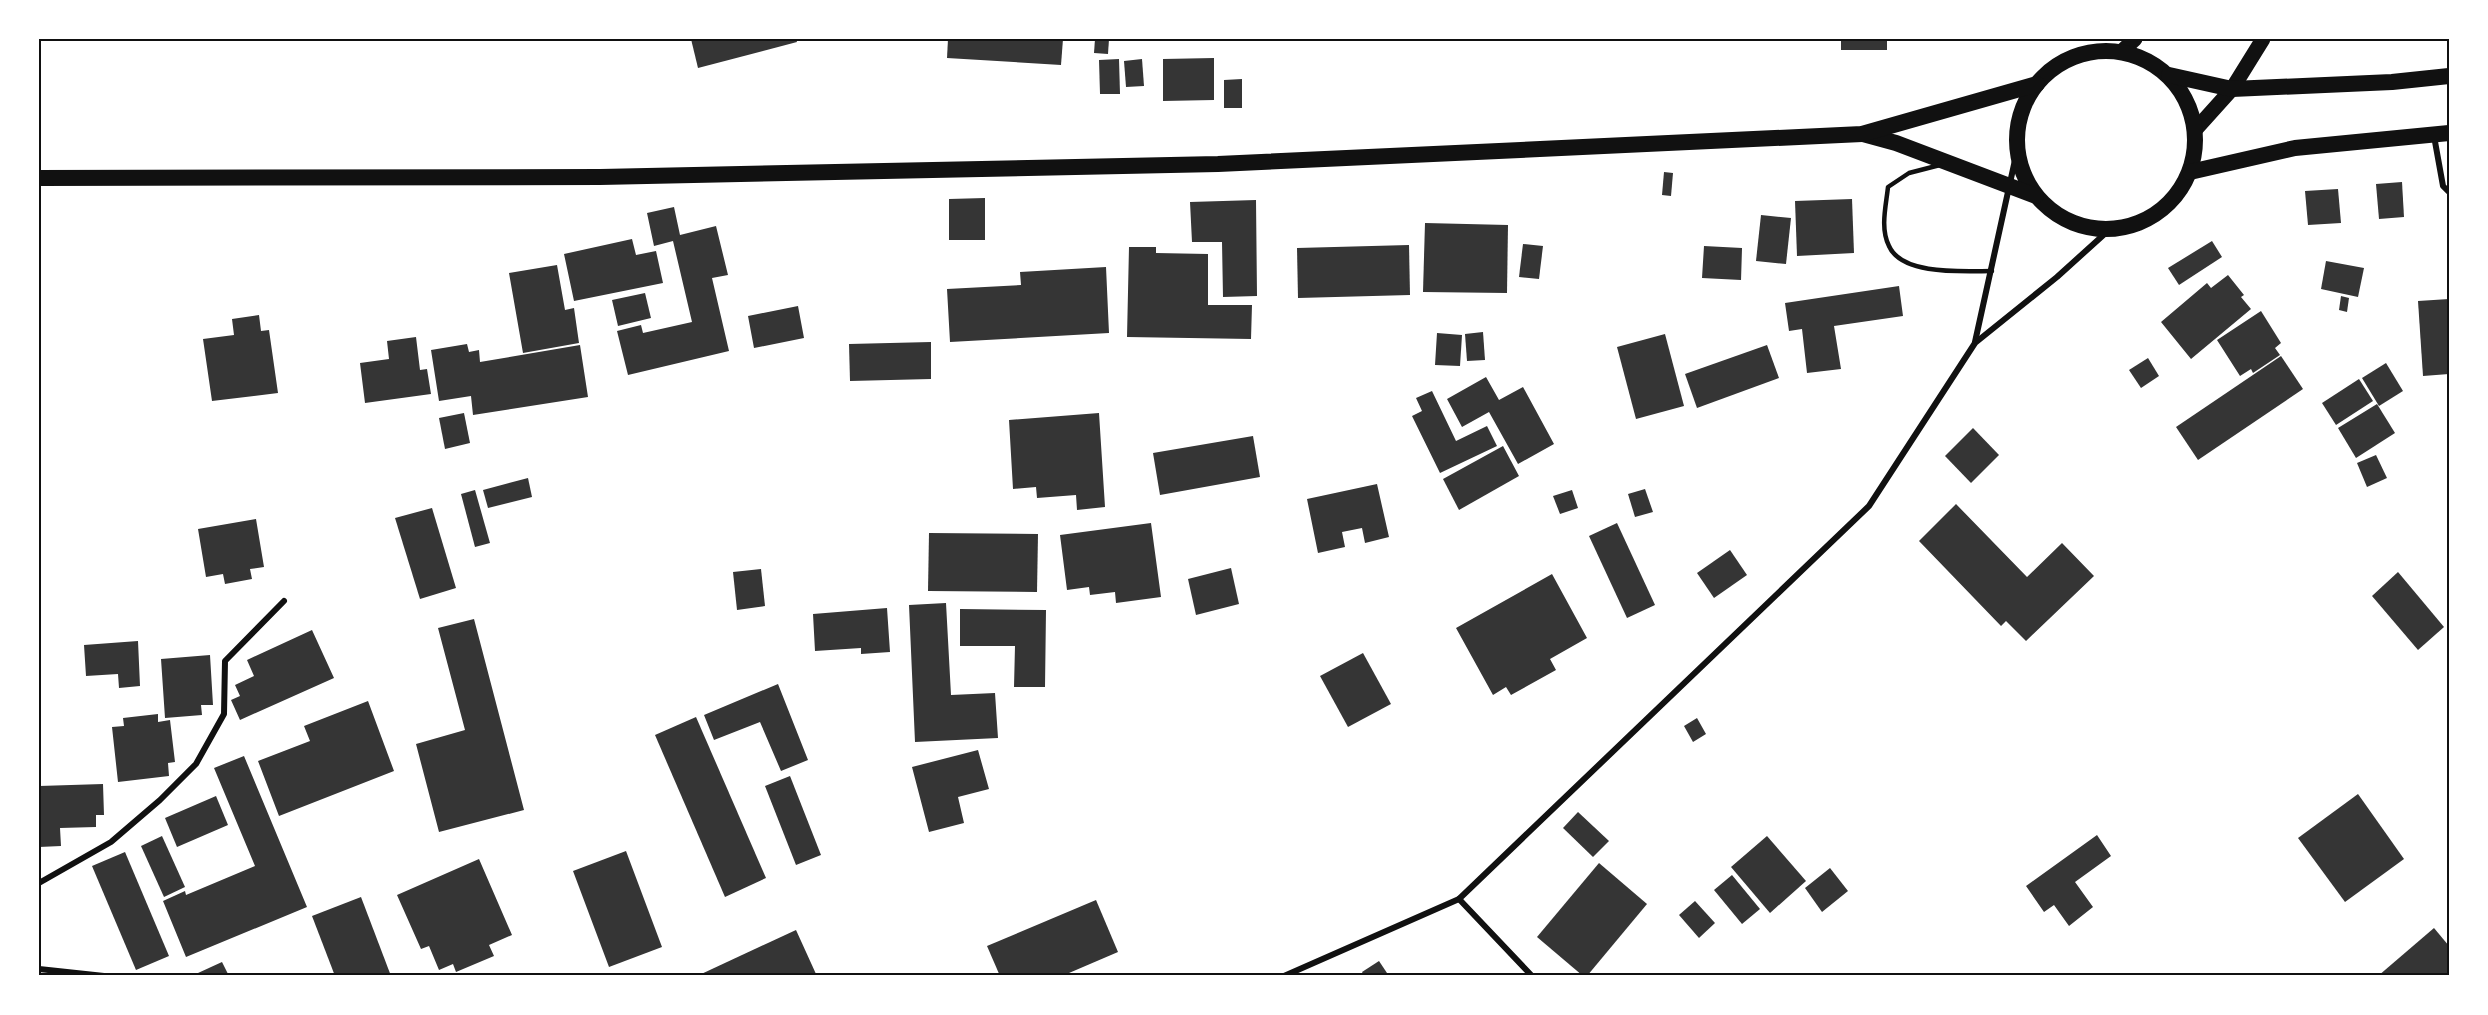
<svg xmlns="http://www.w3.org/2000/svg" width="2488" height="1015" font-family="Ubuntu,sans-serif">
  <rect width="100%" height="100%" fill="#fff"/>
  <g fill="#353535">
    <path d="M 691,39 L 796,39 L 797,42 L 698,68 Z"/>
    <path d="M 948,39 L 1063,39 L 1061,65 L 947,58 Z"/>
    <path d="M 1095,39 L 1109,39 L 1108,54 L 1094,53 Z"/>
    <rect x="1841" y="39" width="46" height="11"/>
    <path d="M 1214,58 L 1214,100 L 1163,101 L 1163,59 Z"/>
    <path d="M 1119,59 L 1120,94 L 1100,94 L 1099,60 Z"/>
    <path d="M 1142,59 L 1144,86 L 1126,87 L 1124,61 Z"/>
    <path d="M 1242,79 L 1242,108 L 1224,108 L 1224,80 Z"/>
    <path d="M 1664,172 L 1673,173 L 1671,196 L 1662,195 Z"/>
    <path d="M 2402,182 L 2404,217 L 2379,219 L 2376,184 Z"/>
    <path d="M 2338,189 L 2341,223 L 2308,225 L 2305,191 Z"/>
    <path d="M 985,198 L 985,240 L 949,240 L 949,199 Z"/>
    <path d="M 1852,199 L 1854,253 L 1797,256 L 1795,201 Z"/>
    <path d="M 1256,200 L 1257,296 L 1223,297 L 1222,242 L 1192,242 L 1190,202 Z"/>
    <path d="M 674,207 L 680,235 L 716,226 L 728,275 L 712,278 L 729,351 L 628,375 L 617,331 L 641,325 L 643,333 L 692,322 L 673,241 L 654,246 L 647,213 Z"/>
    <path d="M 1761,215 L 1791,218 L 1786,264 L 1756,261 Z"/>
    <path d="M 1425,223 L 1508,225 L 1507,293 L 1423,292 Z"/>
    <path d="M 632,239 L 636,255 L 656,251 L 663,283 L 574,301 L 564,254 Z"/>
    <path d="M 2212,241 L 2222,257 L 2179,285 L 2168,268 Z"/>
    <path d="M 1523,244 L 1543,246 L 1539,279 L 1519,277 Z"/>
    <path d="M 1409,245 L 1410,295 L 1298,298 L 1297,248 Z"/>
    <path d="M 1704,246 L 1742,248 L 1741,280 L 1702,278 Z"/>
    <path d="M 1129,247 L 1156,247 L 1156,253 L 1208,254 L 1208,305 L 1252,305 L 1251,339 L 1127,337 Z"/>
    <path d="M 2326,261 L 2364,268 L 2358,297 L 2321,289 Z"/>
    <path d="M 557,265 L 565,310 L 574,308 L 579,343 L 523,353 L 509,273 Z"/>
    <path d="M 1106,267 L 1109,333 L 950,342 L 947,289 L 1021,285 L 1020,272 Z"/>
    <path d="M 2228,275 L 2244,295 L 2241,297 L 2251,309 L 2191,359 L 2161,322 L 2207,283 L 2211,288 Z"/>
    <path d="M 1899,286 L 1903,316 L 1834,326 L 1841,369 L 1807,373 L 1802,329 L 1789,331 L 1785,303 Z"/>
    <path d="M 645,293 L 651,318 L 618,326 L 612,300 Z"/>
    <path d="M 2341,296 L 2349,298 L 2347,312 L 2339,310 Z"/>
    <path d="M 2449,299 L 2449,374 L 2423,376 L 2418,301 Z"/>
    <path d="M 798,306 L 804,338 L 754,348 L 748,316 Z"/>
    <path d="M 2261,311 L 2281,343 L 2275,348 L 2280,355 L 2253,373 L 2251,369 L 2240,376 L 2217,340 Z"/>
    <path d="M 259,315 L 261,331 L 269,330 L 278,393 L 212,401 L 203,339 L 234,335 L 232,319 Z"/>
    <path d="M 1483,332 L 1485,360 L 1467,361 L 1465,334 Z"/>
    <path d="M 1437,333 L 1462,335 L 1460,366 L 1435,365 Z"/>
    <path d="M 1665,334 L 1684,406 L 1636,419 L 1617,347 Z"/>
    <path d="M 416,337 L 420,370 L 427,369 L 431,394 L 365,403 L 360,363 L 389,359 L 387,341 Z"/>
    <path d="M 931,342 L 931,379 L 850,381 L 849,344 Z"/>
    <path d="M 467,344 L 469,352 L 479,350 L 480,362 L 580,345 L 588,397 L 473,415 L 471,396 L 439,401 L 431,350 Z"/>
    <path d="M 1767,345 L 1779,378 L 1697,408 L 1685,374 Z"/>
    <path d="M 2281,356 L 2303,389 L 2198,460 L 2176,427 Z"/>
    <path d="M 2148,358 L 2159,376 L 2141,388 L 2129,370 Z"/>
    <path d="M 2386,363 L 2403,391 L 2379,406 L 2362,378 Z"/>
    <path d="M 1486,377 L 1499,400 L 1523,387 L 1554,444 L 1518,464 L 1489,412 L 1462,427 L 1447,399 Z"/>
    <path d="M 2359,379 L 2373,401 L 2336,425 L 2322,403 Z"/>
    <path d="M 1432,391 L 1456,441 L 1487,426 L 1497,446 L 1440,473 L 1412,416 L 1422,411 L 1416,398 Z"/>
    <path d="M 2377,404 L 2395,433 L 2356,458 L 2338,428 Z"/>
    <path d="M 464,413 L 470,443 L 445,449 L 439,418 Z"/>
    <path d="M 1099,413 L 1105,507 L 1077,510 L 1076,495 L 1037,498 L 1036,487 L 1013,489 L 1009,420 Z"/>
    <path d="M 1973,428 L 1999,455 L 1971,483 L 1945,456 Z"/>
    <path d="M 1253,436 L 1260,477 L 1160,495 L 1153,453 Z"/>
    <path d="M 1503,446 L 1519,476 L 1459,510 L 1443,479 Z"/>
    <path d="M 2376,455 L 2387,478 L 2367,487 L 2357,463 Z"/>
    <path d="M 528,478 L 532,497 L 488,508 L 483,490 Z"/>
    <path d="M 1377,484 L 1389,537 L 1365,543 L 1362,528 L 1342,532 L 1345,547 L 1318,553 L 1307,499 Z"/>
    <path d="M 1645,489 L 1653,512 L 1635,517 L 1628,494 Z"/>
    <path d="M 475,490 L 490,543 L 475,547 L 461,494 Z"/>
    <path d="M 1572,490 L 1578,508 L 1560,514 L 1553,496 Z"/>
    <path d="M 1956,504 L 2027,577 L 2062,543 L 2094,576 L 2026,641 L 2006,621 L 2001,626 L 1919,541 Z"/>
    <path d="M 432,508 L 456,588 L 420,599 L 395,518 Z"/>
    <path d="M 256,519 L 264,567 L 250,569 L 252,579 L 225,584 L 223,574 L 206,577 L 198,529 Z"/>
    <path d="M 1151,523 L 1161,597 L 1116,603 L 1115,592 L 1090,595 L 1089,587 L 1067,590 L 1060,535 Z"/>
    <path d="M 1617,523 L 1655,605 L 1627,618 L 1589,536 Z"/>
    <path d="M 929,533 L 1038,534 L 1037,592 L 928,591 Z"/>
    <path d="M 1730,550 L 1747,575 L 1714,598 L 1697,573 Z"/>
    <path d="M 1231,568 L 1239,604 L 1196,615 L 1188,579 Z"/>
    <path d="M 761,569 L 765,606 L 737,610 L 733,572 Z"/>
    <path d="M 2398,572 L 2444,627 L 2418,650 L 2372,596 Z"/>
    <path d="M 1552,574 L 1587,638 L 1550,659 L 1556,670 L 1511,695 L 1506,687 L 1493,695 L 1456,628 Z"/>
    <path d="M 946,603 L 951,695 L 995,693 L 998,738 L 915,742 L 909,605 Z"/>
    <path d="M 887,608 L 890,652 L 861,654 L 861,648 L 815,651 L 813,614 Z"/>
    <path d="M 960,609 L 1046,610 L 1045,687 L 1014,687 L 1015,646 L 960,646 Z"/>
    <path d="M 474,619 L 524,810 L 439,832 L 416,744 L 465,730 L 438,628 Z"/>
    <path d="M 312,630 L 334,678 L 240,720 L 231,700 L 240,696 L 235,685 L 254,676 L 247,660 Z"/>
    <path d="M 138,641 L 140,686 L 119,688 L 118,674 L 86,676 L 84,645 Z"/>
    <path d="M 1363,653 L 1391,704 L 1348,727 L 1320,676 Z"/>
    <path d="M 210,655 L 213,705 L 201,705 L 202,715 L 165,718 L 161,659 Z"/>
    <path d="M 778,684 L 808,760 L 781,771 L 760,722 L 714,740 L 704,715 Z"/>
    <path d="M 368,701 L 394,771 L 279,816 L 258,761 L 310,741 L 304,726 Z"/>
    <path d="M 158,714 L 158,722 L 170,720 L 175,762 L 168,763 L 169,776 L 118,782 L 112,727 L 124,726 L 123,718 Z"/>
    <path d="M 696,717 L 766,878 L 725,897 L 655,735 Z"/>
    <path d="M 1697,718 L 1706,734 L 1693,742 L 1684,726 Z"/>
    <path d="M 978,750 L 989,789 L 958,797 L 964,823 L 929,832 L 912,767 Z"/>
    <path d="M 244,756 L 307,907 L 186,957 L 163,901 L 185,891 L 186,895 L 255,866 L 214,768 Z"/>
    <path d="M 790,776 L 821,855 L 796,865 L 765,786 Z"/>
    <path d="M 103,784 L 104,815 L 96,815 L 96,827 L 60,828 L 61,846 L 39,847 L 39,786 Z"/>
    <path d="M 2358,794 L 2404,859 L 2345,902 L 2298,838 Z"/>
    <path d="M 216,796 L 228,825 L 177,847 L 165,818 Z"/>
    <path d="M 1578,812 L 1609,841 L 1593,857 L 1563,828 Z"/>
    <path d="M 2097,835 L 2111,856 L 2075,882 L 2093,907 L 2069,926 L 2054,905 L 2044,912 L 2026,886 Z"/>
    <path d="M 162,836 L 185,887 L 164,897 L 141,846 Z"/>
    <path d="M 1767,836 L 1806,881 L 1770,913 L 1731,867 Z"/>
    <path d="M 626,851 L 662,947 L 609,967 L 573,871 Z"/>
    <path d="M 125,852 L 169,956 L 136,970 L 92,866 Z"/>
    <path d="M 479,859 L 512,935 L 489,945 L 494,956 L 456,972 L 453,964 L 439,970 L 429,946 L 421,949 L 397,895 Z"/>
    <path d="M 1599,863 L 1647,904 L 1587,976 L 1583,976 L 1537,937 Z"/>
    <path d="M 1830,868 L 1848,891 L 1822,912 L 1805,888 Z"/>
    <path d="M 1732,875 L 1760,909 L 1742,924 L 1714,890 Z"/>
    <path d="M 361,897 L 391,976 L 335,976 L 312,916 Z"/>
    <path d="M 1096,900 L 1118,952 L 1062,976 L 1000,976 L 987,946 Z"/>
    <path d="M 1695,901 L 1715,923 L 1699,938 L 1679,915 Z"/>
    <path d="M 2434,928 L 2449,946 L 2449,976 L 2378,976 Z"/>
    <path d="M 796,930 L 816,974 L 697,976 Z"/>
    <path d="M 1379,961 L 1389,976 L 1364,976 L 1362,972 Z"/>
    <path d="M 222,962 L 229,976 L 199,976 L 198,973 Z"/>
  </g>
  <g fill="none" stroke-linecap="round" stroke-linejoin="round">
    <path stroke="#111" stroke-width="4.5" d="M 1940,165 L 1909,173 L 1888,187 C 1886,206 1880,228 1889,246 C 1902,276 1965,271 1992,271"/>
    <g stroke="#111" stroke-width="6">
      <path d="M 2434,136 L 2443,186 L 2449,192"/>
      <path d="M 1975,342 L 2017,151"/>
      <path d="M 39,883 L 111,842 L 160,800 L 196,764 L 224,714 L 225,661 L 284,601"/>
      <path d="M 1459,899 L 1532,976"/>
      <path d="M 39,969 L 104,976"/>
      <path d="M 1284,976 L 1459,899 L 1869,506 L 1975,343 L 2057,277 L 2109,230"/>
    </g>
    <g stroke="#111" stroke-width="15">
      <path d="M 2121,52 L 2135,39"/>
      <path d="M 2196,129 L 2232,89 L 2263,39"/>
    </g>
    <g stroke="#111" stroke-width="16">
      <circle cx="2106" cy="140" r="89"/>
      <path d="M 2169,75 L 2232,89 L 2392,82 L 2449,76"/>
      <path d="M 1863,134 L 1896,143 L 2036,196"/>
      <path d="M 2190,172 L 2295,148 L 2449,133"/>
      <path d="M 39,178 L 600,177 L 1218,164 L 1862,134 L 2037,84"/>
    </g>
  </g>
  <rect width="2488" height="1015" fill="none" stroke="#ffffff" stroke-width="81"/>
  <rect x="40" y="40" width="2408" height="934" fill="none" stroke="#111" stroke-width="2"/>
</svg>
